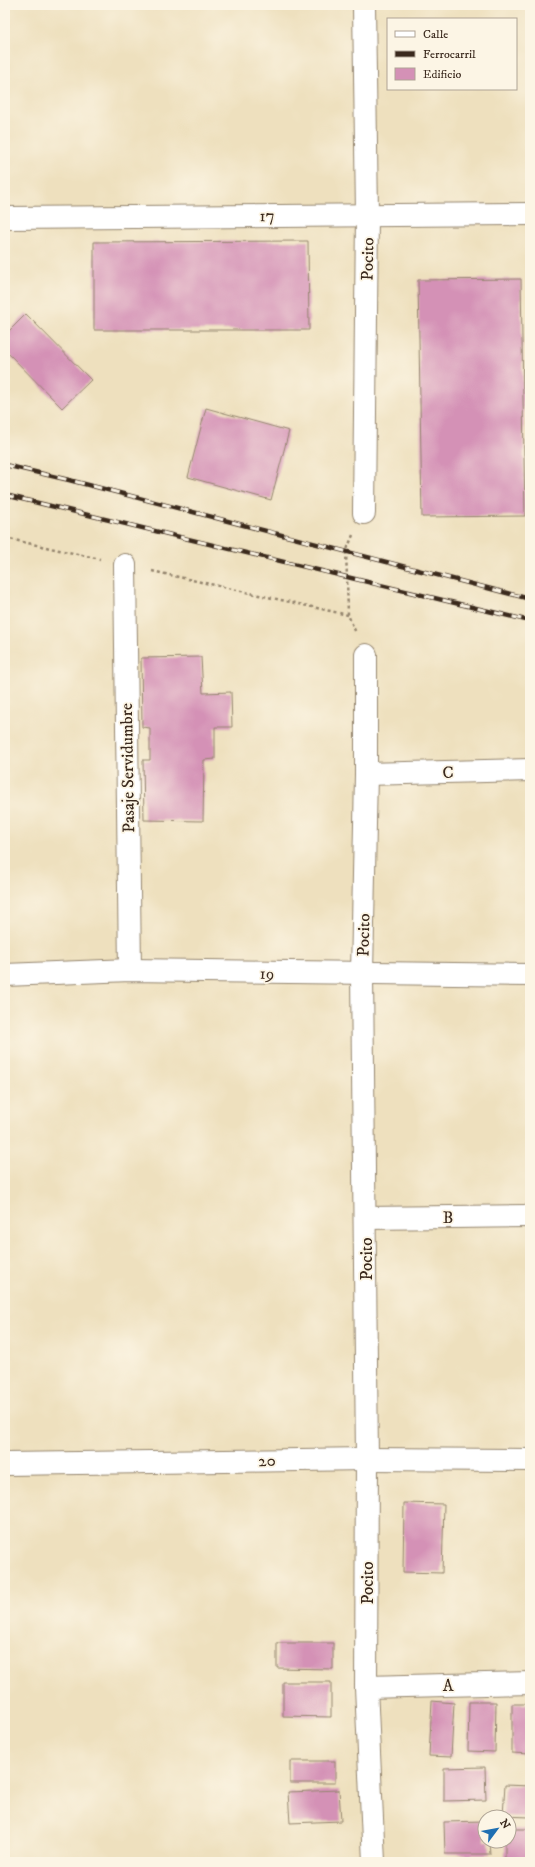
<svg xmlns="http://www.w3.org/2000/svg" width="535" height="1867" font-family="'IM FELL DW Pica',serif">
  <rect width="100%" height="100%" fill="#fcf5e5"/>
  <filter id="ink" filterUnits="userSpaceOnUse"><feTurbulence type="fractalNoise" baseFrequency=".025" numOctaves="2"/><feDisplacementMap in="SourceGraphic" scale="8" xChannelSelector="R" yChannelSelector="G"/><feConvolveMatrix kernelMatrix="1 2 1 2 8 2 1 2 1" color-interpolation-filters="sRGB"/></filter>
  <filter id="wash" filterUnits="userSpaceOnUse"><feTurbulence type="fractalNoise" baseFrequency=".012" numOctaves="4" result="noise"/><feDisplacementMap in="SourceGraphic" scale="16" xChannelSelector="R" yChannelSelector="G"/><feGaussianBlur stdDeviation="0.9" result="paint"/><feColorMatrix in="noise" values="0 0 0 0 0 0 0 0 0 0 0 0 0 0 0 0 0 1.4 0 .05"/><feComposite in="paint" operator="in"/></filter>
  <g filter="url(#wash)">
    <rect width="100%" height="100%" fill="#eee0be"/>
    <g id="blocks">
      <g fill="#d491b6">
        <path d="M 308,241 L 309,330 L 94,330 L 94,242 Z"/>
        <path d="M 521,279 L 525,516 L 422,517 L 418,280 Z"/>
        <path d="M 26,314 L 91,380 L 62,408 L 5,350 L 5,335 Z"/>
        <path d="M 206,408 L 289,431 L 271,500 L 188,477 Z"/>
        <path d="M 201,657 L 203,693 L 231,692 L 232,727 L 215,727 L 215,759 L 204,760 L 203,821 L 144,820 L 143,760 L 150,760 L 150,728 L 142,727 L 141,658 Z"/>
        <path d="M 404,1503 L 444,1504 L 442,1573 L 403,1572 Z"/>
        <path d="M 277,1643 L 333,1643 L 333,1669 L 277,1668 Z"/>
        <path d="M 283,1682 L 331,1682 L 331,1717 L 283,1716 Z"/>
        <path d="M 432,1701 L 454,1703 L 451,1757 L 429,1756 Z"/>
        <path d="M 469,1702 L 496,1702 L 495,1752 L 468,1751 Z"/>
        <path d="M 512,1704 L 530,1704 L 530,1754 L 512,1753 Z"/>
        <rect x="290" y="1761" width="45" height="22"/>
        <path d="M 485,1767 L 486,1800 L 444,1801 L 444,1768 Z"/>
        <path d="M 505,1785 L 530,1786 L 530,1817 L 503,1816 Z"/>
        <path d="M 339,1790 L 341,1821 L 290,1823 L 288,1792 Z"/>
        <path d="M 485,1821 L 485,1841 L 489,1841 L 490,1854 L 445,1854 L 444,1822 Z"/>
        <path d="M 509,1829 L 530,1829 L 530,1862 L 505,1862 L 505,1841 L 509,1841 Z"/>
      </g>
    </g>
  </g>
  <g filter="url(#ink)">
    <use href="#blocks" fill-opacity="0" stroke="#94856e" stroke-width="1"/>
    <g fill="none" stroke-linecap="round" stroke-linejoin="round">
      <defs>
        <g id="street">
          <path d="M 364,5 L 367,214 L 364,513"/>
          <path d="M 5,218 L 530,214"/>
          <path d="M 125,565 L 130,970"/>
          <path d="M 366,655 L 366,774 L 362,974 L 367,1459 L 366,1687 L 374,1862"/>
          <path d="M 366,774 L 530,770"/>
          <path d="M 5,975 L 130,970 L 530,975"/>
          <path d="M 366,1218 L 530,1216"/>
          <path d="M 5,1464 L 367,1459 L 530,1460"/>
          <path d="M 366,1687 L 530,1683"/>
        </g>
      </defs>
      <use href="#street" stroke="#94856e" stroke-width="24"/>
      <g stroke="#94856e" stroke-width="2.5" stroke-dasharray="3 3" stroke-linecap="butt">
        <path d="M 353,535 L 346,552 L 347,577 L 348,615 L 356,633"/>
        <path d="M 5,538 L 100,559"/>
        <path d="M 152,571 L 348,615"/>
      </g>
      <use href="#street" stroke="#fff" stroke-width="22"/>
      <defs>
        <g id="rail">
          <path d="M 5,465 L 69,480 L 530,599"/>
          <path d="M 5,495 L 530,621"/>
        </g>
      </defs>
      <use href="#rail" stroke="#3b2a1e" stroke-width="4.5"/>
      <use href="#rail" stroke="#fcf5e5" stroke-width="3" stroke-dasharray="9" stroke-linecap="butt"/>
    </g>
  </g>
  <g text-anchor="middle" stroke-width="3.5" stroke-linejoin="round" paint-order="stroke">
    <g font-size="17" fill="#3b2a1e" stroke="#fcf5e5">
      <text transform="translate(267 215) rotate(-1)" y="6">17</text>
      <text transform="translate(367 259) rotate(-89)" y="6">Pocito</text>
      <text transform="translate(127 768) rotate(-91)" y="6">Pasaje Servidumbre</text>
      <text transform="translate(448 772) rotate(-1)" y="6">C</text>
      <text transform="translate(363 935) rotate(-89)" y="6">Pocito</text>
      <text transform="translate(267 973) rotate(1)" y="6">19</text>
      <text transform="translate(448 1217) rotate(-1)" y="6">B</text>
      <text transform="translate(366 1259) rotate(-90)" y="6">Pocito</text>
      <text transform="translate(267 1460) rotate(-1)" y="6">20</text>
      <text transform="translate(367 1583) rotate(-90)" y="6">Pocito</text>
      <text transform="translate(448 1685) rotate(-1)" y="6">A</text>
    </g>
  </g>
  <rect width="535" height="1867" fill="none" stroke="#fcf5e5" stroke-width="20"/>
  <rect x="387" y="18" width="130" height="72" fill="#fcf5e5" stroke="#afa495"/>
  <rect x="395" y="31" width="20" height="6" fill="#ffffff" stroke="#afa495"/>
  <text x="423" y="38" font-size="12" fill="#3b2a1e">Calle</text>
  <rect x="395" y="51" width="20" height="6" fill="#3b2a1e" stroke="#afa495"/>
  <text x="423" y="58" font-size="12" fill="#3b2a1e">Ferrocarril</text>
  <rect x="395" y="68" width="20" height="12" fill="#d491b6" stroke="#afa495"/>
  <text x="423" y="78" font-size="12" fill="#3b2a1e">Edificio</text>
  <g transform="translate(497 1829) rotate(58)"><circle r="19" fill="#fcf5e5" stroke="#afa495"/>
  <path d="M0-3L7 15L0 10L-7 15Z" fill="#1f6fb2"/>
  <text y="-6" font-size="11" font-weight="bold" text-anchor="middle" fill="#3b2a1e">N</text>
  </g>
</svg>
